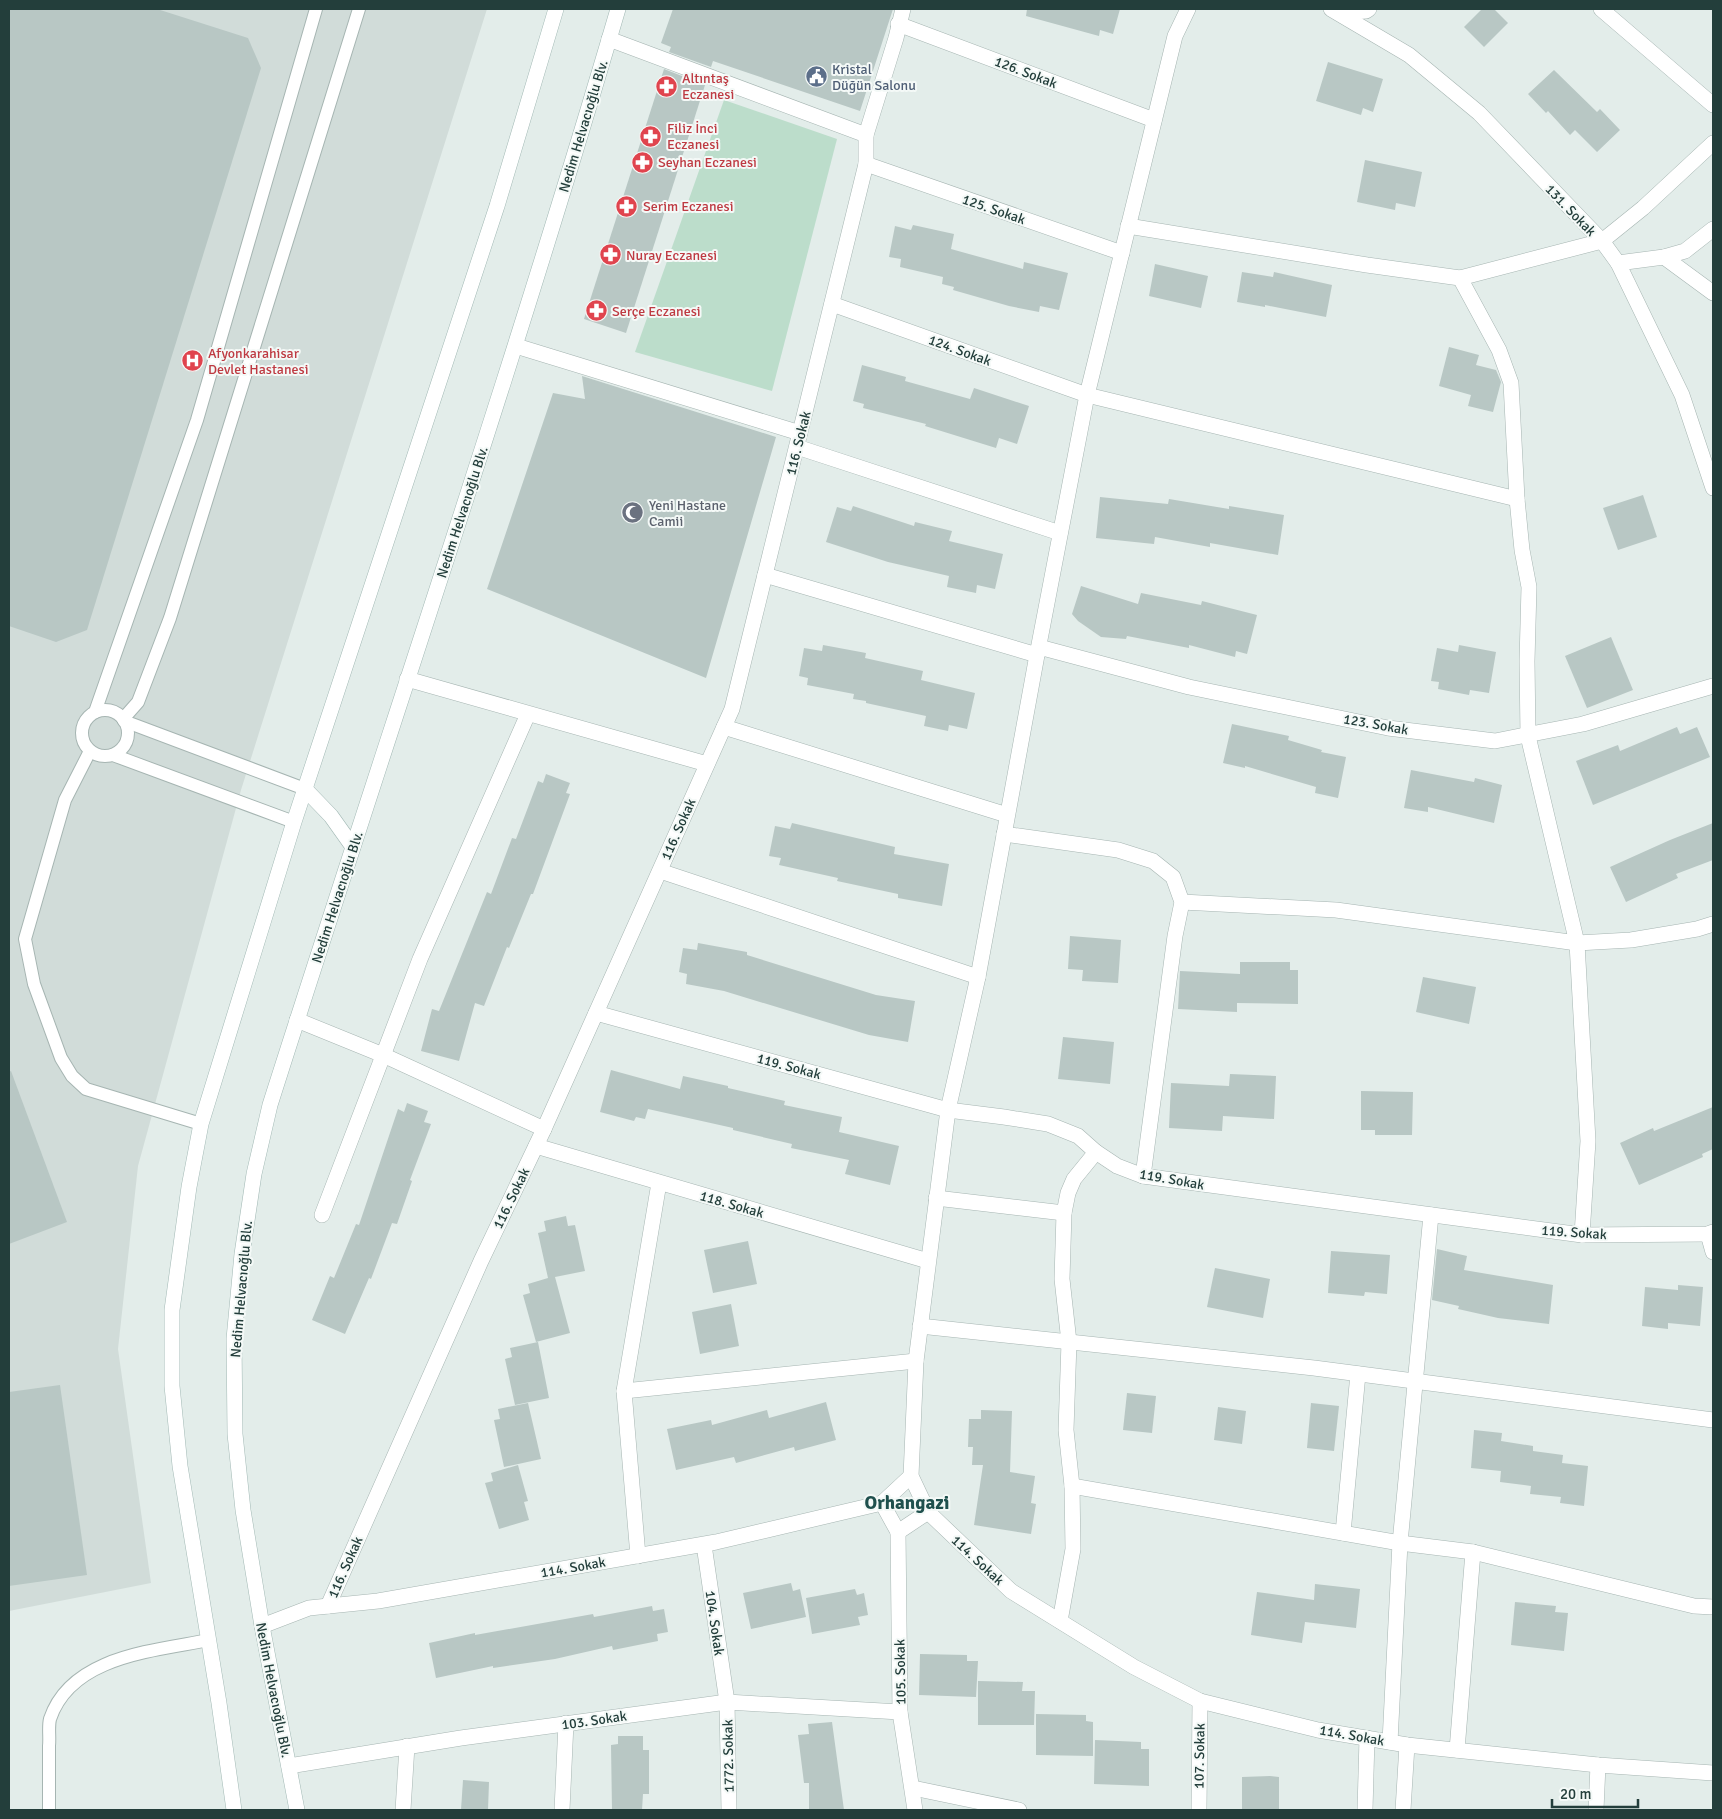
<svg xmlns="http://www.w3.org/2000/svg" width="1722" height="1819" font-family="Signika,sans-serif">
  <rect width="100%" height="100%" fill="#e3edea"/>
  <path fill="#d1dcd9" d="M 9,9 L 487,9 L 241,790 L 138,1166 L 118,1349 L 151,1583 L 9,1611 Z"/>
  <path fill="#bcddcb" d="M 724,100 L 837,139 L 772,391 L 635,352 Z"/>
  <g fill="#b8c7c4">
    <path d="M 9,9 L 157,9 L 248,38 L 261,68 L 87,630 L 56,642 L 9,626 Z"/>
    <path d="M 673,9 L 893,9 L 860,111 L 713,61 L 711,67 L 669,52 L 671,47 L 661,43 Z"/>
    <path d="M 1027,9 L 1120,9 L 1113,34 L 1100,30 L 1099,36 L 1026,16 Z"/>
    <path d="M 1482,9 L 1494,9 L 1508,23 L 1484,47 L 1464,27 Z"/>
    <path d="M 1328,62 L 1383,79 L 1373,112 L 1363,108 L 1361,115 L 1316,101 Z"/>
    <path d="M 664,69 L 705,85 L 626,333 L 584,319 Z"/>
    <path d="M 1554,70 L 1597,112 L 1600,109 L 1620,130 L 1597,152 L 1575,130 L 1570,135 L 1548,111 L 1546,113 L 1528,94 Z"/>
    <path d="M 1365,160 L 1422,172 L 1415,207 L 1396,203 L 1395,210 L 1357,202 Z"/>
    <path d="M 913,225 L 954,234 L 951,249 L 1023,269 L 1024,262 L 1068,273 L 1059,310 L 1040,306 L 1039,312 L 1009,306 L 953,290 L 954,287 L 942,284 L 943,277 L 900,267 L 901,259 L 889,257 L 895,226 L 911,230 Z"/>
    <path d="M 1155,264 L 1208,276 L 1201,308 L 1149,296 Z"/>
    <path d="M 1242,272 L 1273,277 L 1274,272 L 1332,285 L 1326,317 L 1265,305 L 1265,307 L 1237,302 Z"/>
    <path d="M 1449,347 L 1479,355 L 1476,365 L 1496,370 L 1501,382 L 1493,412 L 1468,406 L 1471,395 L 1439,386 Z"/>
    <path d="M 862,365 L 906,377 L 905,381 L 970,399 L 974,388 L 1029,406 L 1017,444 L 999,438 L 996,448 L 925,426 L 926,424 L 863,408 L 864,404 L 853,401 Z"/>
    <path d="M 582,376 L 776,437 L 706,678 L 487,589 L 553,393 L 585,399 Z"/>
    <path d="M 1643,495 L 1657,537 L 1618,550 L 1603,508 Z"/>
    <path d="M 1100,497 L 1168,504 L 1169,499 L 1229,509 L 1229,506 L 1284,515 L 1278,555 L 1210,543 L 1210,547 L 1155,537 L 1154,544 L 1096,538 Z"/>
    <path d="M 853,506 L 914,526 L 915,522 L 952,531 L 949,541 L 1003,554 L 995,589 L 977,585 L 976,593 L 947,587 L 949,576 L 888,562 L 826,542 L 837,507 L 851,511 Z"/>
    <path d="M 1081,586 L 1138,604 L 1141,593 L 1201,605 L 1202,601 L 1257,615 L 1247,654 L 1236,651 L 1235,657 L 1189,645 L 1189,648 L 1127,636 L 1126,639 L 1101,637 L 1078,621 L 1072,614 Z"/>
    <path d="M 1611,637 L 1633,690 L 1587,708 L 1565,656 Z"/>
    <path d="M 823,645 L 866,653 L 865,658 L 923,671 L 921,680 L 975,693 L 967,729 L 949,725 L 948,731 L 924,726 L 926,716 L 866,703 L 866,701 L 853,699 L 854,694 L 807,685 L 808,678 L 799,676 L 804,648 L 822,651 Z"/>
    <path d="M 1459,645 L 1496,652 L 1489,693 L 1470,690 L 1469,695 L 1438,689 L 1439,682 L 1431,681 L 1437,648 L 1458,652 Z"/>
    <path d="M 1232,724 L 1289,736 L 1288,740 L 1322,750 L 1321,752 L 1346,757 L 1338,798 L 1315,793 L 1316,787 L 1245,766 L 1245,768 L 1223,763 Z"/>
    <path d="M 1677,727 L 1680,734 L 1697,727 L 1710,757 L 1593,805 L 1576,761 L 1618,745 L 1620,751 Z"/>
    <path d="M 1411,770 L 1474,782 L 1475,778 L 1502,785 L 1494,823 L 1428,807 L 1428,812 L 1404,808 Z"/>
    <path d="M 546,774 L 570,783 L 566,793 L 570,794 L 533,894 L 531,894 L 509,948 L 507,947 L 484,1006 L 475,1003 L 459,1061 L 421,1051 L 432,1009 L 439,1011 L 487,892 L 491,894 L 512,838 L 516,839 L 538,781 L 543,783 Z"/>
    <path d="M 792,823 L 895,847 L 894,854 L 949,864 L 942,906 L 898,898 L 898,894 L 837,881 L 838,878 L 779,865 L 781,858 L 769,856 L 775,826 L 790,829 Z"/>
    <path d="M 1713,823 L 1713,860 L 1676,874 L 1678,878 L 1626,902 L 1610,867 L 1670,840 Z"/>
    <path d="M 1070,936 L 1121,940 L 1118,983 L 1082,981 L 1083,970 L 1068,969 Z"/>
    <path d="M 698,943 L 747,952 L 747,955 L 876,995 L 915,1001 L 908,1042 L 869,1035 L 724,991 L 686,984 L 687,974 L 679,972 L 683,948 L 697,950 Z"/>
    <path d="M 1240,962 L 1290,962 L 1290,970 L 1298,970 L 1298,1004 L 1237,1003 L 1237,1012 L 1178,1009 L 1180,971 L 1240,974 Z"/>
    <path d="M 1423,977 L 1476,987 L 1469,1024 L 1416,1012 Z"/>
    <path d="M 1063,1037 L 1114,1042 L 1110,1084 L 1058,1079 Z"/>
    <path d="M 611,1070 L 680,1089 L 683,1076 L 728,1086 L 728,1088 L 785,1101 L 784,1105 L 842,1117 L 839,1132 L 899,1146 L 890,1185 L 845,1174 L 849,1160 L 791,1148 L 792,1144 L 733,1130 L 733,1128 L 648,1109 L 645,1119 L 636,1117 L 634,1121 L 600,1112 Z"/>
    <path d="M 11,1071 L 67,1222 L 9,1244 L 9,1072 Z"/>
    <path d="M 1230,1074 L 1276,1076 L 1274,1119 L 1223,1116 L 1222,1131 L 1169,1128 L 1171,1083 L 1229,1086 Z"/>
    <path d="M 1361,1091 L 1413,1092 L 1412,1135 L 1375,1135 L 1375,1130 L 1361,1130 Z"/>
    <path d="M 407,1103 L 428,1111 L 424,1122 L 431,1124 L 410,1180 L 412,1181 L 397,1224 L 392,1223 L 371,1279 L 369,1278 L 345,1334 L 312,1320 L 330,1276 L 334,1278 L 356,1224 L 359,1225 L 398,1109 L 404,1112 Z"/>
    <path d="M 1713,1107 L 1713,1149 L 1702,1154 L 1703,1157 L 1639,1185 L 1620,1143 L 1653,1128 L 1654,1131 Z"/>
    <path d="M 566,1216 L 568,1226 L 575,1225 L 585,1271 L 555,1277 L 570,1333 L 536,1342 L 523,1295 L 530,1293 L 528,1284 L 548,1278 L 538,1233 L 546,1231 L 544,1221 Z"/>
    <path d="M 748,1241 L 757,1284 L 713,1293 L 704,1250 Z"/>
    <path d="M 1437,1249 L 1467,1256 L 1464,1270 L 1553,1285 L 1549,1324 L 1498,1318 L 1458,1309 L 1459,1306 L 1432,1300 Z"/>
    <path d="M 1331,1251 L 1390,1255 L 1387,1294 L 1365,1292 L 1364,1296 L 1328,1293 Z"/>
    <path d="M 1215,1268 L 1270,1279 L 1263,1318 L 1207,1307 Z"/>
    <path d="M 1678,1285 L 1703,1287 L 1700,1326 L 1668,1323 L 1668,1329 L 1642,1326 L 1645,1287 L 1678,1290 Z"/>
    <path d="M 731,1304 L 739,1346 L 700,1354 L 692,1312 Z"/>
    <path d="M 538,1342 L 549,1398 L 515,1405 L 505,1359 L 512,1357 L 510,1348 Z"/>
    <path d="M 60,1385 L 87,1575 L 9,1586 L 9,1392 Z"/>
    <path d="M 1127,1393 L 1156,1396 L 1152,1433 L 1123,1430 Z"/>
    <path d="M 826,1402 L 836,1440 L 795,1451 L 794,1447 L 736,1463 L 734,1457 L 676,1470 L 667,1429 L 711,1420 L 712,1425 L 767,1410 L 769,1418 Z"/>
    <path d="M 528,1403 L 541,1459 L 504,1467 L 494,1420 L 500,1419 L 498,1409 Z"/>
    <path d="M 1311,1403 L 1339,1406 L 1334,1451 L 1307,1448 Z"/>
    <path d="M 1218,1407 L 1246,1411 L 1242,1444 L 1214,1440 Z"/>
    <path d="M 981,1410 L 1012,1411 L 1010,1472 L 1035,1476 L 1031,1503 L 1036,1504 L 1031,1534 L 974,1525 L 983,1465 L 972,1465 L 973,1447 L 968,1447 L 969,1419 L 981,1419 Z"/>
    <path d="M 1474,1430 L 1502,1433 L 1501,1441 L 1533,1446 L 1533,1451 L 1563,1455 L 1562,1463 L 1588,1466 L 1584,1506 L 1560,1503 L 1561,1497 L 1530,1494 L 1531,1486 L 1500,1482 L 1501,1471 L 1471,1468 Z"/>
    <path d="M 518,1465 L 528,1501 L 524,1502 L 529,1520 L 499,1529 L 485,1483 L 493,1481 L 491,1473 Z"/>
    <path d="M 791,1583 L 793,1591 L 800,1589 L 806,1617 L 751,1629 L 743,1593 Z"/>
    <path d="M 1315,1584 L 1360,1589 L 1356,1628 L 1305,1622 L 1302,1643 L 1251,1635 L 1257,1592 L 1314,1600 Z"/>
    <path d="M 855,1589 L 857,1595 L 864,1593 L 868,1615 L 858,1617 L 860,1625 L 812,1634 L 806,1598 Z"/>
    <path d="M 1515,1602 L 1556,1606 L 1555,1612 L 1568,1613 L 1564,1651 L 1511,1645 Z"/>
    <path d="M 652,1606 L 653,1611 L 664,1609 L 668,1632 L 657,1634 L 658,1641 L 613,1650 L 612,1646 L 555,1659 L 493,1668 L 493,1666 L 436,1678 L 429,1643 L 475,1633 L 475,1635 L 593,1614 L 594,1617 Z"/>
    <path d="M 920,1654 L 967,1655 L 967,1661 L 978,1661 L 976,1697 L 919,1695 Z"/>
    <path d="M 978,1681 L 1023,1682 L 1022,1691 L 1035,1691 L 1034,1725 L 978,1725 Z"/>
    <path d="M 1036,1714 L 1086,1715 L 1086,1721 L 1093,1722 L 1093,1756 L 1036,1755 Z"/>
    <path d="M 832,1722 L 844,1810 L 809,1810 L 809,1783 L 804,1783 L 798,1735 L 809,1734 L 808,1724 Z"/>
    <path d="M 618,1736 L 643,1736 L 643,1750 L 649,1750 L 649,1794 L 643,1794 L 642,1810 L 612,1810 L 611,1745 L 618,1744 Z"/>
    <path d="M 1095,1740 L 1141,1742 L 1141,1749 L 1149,1749 L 1149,1786 L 1094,1784 Z"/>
    <path d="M 1270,1776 L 1279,1777 L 1279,1810 L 1242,1810 L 1242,1777 Z"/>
    <path d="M 463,1780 L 489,1782 L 488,1810 L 461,1810 Z"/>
  </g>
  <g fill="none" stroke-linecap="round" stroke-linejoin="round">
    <defs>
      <g id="lane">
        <circle cx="105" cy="733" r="23"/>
        <path d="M 95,712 L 197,420 L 316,9"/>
        <path d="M 123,719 L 138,702 L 170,618 L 359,9"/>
        <path d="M 124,721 L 305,789"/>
        <path d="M 90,751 L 65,800 L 25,939 L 34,984 L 61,1058 L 72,1076 L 86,1089 L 201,1124"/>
        <path d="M 113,755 L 294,822"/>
        <path d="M 49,1810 C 49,1789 49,1767 49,1746 C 50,1737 48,1727 50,1719 C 71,1656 154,1651 209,1640"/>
      </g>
      <g id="street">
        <path d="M 1188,9 L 1175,36 L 1087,395 L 1037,655 L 978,977 L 948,1110 L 916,1361 L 911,1476 L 928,1512 L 1011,1591 L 1134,1667 L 1200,1701 L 1318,1730 L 1407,1745 L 1598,1765 L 1713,1773"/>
        <path d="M 1331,9 L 1409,55 L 1479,113 L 1602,241 L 1618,263 L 1682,395 L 1713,488"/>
        <path d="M 1601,9 L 1713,105"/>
        <path d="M 1339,13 L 1366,11 L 1369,9"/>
        <path d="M 898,24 L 1154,120"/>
        <path d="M 609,39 L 866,135"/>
        <path d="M 866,164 L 1122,253"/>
        <path d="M 1128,226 L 1367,265 L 1460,278 L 1602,241 L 1643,208 L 1713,143"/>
        <path d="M 1664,257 L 1713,293"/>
        <path d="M 1618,263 L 1664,257 L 1685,251 L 1713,229"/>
        <path d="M 1460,278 L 1499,350 L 1511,383 L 1517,499 L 1522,550 L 1529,587 L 1527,661 L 1528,736 L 1577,943 L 1588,1141 L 1582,1235"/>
        <path d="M 832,304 L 1087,395 L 1517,499"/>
        <path d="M 516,346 L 800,433"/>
        <path d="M 797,447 L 1060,533"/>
        <path d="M 765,575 L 1037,655"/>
        <path d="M 1039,647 L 1189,687 L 1388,728 L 1495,741 L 1583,724 L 1713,686"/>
        <path d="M 407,679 L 707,764"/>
        <path d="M 724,727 L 1007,815"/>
        <path d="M 1004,834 L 1118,850 L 1153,861 L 1173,877 L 1182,902 L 1175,936 L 1143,1176"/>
        <path d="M 660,871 L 978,977"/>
        <path d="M 1182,902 L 1336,910 L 1577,943 L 1631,940 L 1697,929 L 1713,924"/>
        <path d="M 596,1013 L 948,1110 L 1004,1117 L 1048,1124 L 1078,1136 L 1096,1152 L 1117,1166 L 1143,1176 L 1582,1235 L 1708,1234 L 1713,1232"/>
        <path d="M 297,1020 L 383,1055 L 544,1129"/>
        <path d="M 536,1146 L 928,1261"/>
        <path d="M 936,1198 L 1064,1213"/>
        <path d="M 322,1215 L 420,959 L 528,714"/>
        <path d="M 1708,1234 L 1713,1252"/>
        <path d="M 920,1326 L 1314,1368 L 1713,1420"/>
        <path d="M 624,1391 L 916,1361"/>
        <path d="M 1072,1486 L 1400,1543 L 1473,1552 L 1694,1606 L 1713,1607"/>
        <path d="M 882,1503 L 898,1532 L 928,1512"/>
        <path d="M 898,1532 L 900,1712 L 915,1810"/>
        <path d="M 1343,1533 L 1358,1374"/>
        <path d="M 704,1545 L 727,1702 L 729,1810"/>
        <path d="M 638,1556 L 624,1391 L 659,1183"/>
        <path d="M 328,1606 L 481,1261 L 544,1129 L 732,709 L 866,164 L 866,135 L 896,38 L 903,9"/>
        <path d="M 1060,1621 L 1073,1549 L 1072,1486 L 1066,1430 L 1069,1342 L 1062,1279 L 1064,1213 L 1068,1193 L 1074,1179 L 1096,1152"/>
        <path d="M 262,1626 L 309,1608 L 378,1601 L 716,1542 L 882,1503 L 911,1476"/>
        <path d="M 1390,1742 L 1400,1543 L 1431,1215"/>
        <path d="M 1457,1750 L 1473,1552"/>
        <path d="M 289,1766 L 461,1738 L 727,1702 L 900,1712"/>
        <path d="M 913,1788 L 1019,1810"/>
        <path d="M 403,1810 L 407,1746"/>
        <path d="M 562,1810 L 566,1723"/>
        <path d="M 1199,1810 L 1200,1701"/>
        <path d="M 1365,1810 L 1367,1738"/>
        <path d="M 1403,1810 L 1407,1745"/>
        <path d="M 1596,1810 L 1598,1765"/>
      </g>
      <g id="secondary">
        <path d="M 305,789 L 331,816 L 353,847"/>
        <path d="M 234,1810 L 219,1703 L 180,1466 L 172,1386 L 172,1310 L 189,1187 L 201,1124 L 294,822 L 497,206 L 556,9"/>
        <path d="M 297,1810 L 262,1626 L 243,1510 L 235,1434 L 234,1339 L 242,1254 L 254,1174 L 270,1105 C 386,740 510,377 618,9"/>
      </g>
    </defs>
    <use href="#lane" stroke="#a6b5b2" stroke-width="14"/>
    <use href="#street" stroke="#a6b5b2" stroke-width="16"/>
    <use href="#secondary" stroke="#a1b8b4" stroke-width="16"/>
    <use href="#lane" stroke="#fff" stroke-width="12"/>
    <use href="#street" stroke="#fff" stroke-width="15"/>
    <use href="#secondary" stroke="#fff" stroke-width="15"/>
  </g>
  <defs>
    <symbol id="civic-disc" viewBox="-11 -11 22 22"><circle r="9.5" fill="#5c6f8a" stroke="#f4f9f7"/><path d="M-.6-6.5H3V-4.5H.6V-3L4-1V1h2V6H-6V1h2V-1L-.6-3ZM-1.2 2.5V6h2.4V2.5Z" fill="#fff"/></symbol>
    <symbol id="pharmacy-disc" viewBox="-11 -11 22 22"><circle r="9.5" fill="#e0444e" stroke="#f4f9f7"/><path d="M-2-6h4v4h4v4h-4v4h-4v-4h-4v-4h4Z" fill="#fff"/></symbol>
    <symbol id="hospital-disc" viewBox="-11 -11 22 22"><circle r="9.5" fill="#e0444e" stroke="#f4f9f7"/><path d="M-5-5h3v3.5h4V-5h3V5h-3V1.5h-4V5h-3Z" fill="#fff"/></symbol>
    <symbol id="mosque-disc" viewBox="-11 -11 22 22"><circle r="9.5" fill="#6b7280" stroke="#f4f9f7"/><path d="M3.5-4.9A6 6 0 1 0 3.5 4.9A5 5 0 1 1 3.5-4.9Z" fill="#fff"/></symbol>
  </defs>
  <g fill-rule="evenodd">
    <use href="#civic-disc" x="804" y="64" width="25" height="25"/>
    <use href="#pharmacy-disc" x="654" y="74" width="25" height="25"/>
    <use href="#pharmacy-disc" x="638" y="124" width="25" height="25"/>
    <use href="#pharmacy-disc" x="630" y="150" width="25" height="25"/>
    <use href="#pharmacy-disc" x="614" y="194" width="25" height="25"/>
    <use href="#pharmacy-disc" x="598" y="242" width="25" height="25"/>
    <use href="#pharmacy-disc" x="584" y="298" width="25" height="25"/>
    <use href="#hospital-disc" x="180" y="348" width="25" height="25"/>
    <use href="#mosque-disc" x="620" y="500" width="25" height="25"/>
  </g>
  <g text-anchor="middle" stroke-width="4" stroke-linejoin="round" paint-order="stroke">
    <g font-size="14" fill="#4e5e75" stroke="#f4f9f7" text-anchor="start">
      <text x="832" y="74">Kristal<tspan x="832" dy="16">Düğün Salonu</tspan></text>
    </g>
    <g font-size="14" fill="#233e3b" stroke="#f4f9f7">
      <text transform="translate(1026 72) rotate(21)" y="5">126. Sokak</text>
      <text transform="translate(583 126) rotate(-73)" y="5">Nedim Helvacıoğlu Blv.</text>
      <text transform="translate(994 209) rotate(19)" y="5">125. Sokak</text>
      <text transform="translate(1571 210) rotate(46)" y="5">131. Sokak</text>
      <text transform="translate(960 350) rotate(20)" y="5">124. Sokak</text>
      <text transform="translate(798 443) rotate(-76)" y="5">116. Sokak</text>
      <text transform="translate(462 512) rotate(-72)" y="5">Nedim Helvacıoğlu Blv.</text>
      <text transform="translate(1376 724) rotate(10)" y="5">123. Sokak</text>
      <text transform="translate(678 829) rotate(-66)" y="5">116. Sokak</text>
      <text transform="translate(337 897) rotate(-72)" y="5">Nedim Helvacıoğlu Blv.</text>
      <text transform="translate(789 1066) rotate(15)" y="5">119. Sokak</text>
      <text transform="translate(1172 1179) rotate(10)" y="5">119. Sokak</text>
      <text transform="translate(511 1198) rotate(-64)" y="5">116. Sokak</text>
      <text transform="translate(732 1204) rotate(16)" y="5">118. Sokak</text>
      <text transform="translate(1574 1232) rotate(4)" y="5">119. Sokak</text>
      <text transform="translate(241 1289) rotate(-85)" y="5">Nedim Helvacıoğlu Blv.</text>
      <text transform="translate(978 1560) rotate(43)" y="5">114. Sokak</text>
      <text transform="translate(345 1567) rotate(-66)" y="5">116. Sokak</text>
      <text transform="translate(573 1567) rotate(-10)" y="5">114. Sokak</text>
      <text transform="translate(715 1623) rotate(82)" y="5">104. Sokak</text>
      <text transform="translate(900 1672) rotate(-91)" y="5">105. Sokak</text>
      <text transform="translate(274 1690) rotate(79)" y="5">Nedim Helvacıoğlu Blv.</text>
      <text transform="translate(594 1720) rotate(-8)" y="5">103. Sokak</text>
      <text transform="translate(1352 1735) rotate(10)" y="5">114. Sokak</text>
      <text transform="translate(728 1756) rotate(-91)" y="5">1772. Sokak</text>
      <text transform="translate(1199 1756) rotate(-89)" y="5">107. Sokak</text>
    </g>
    <g font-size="14" fill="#be3a42" stroke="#f4f9f7" text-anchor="start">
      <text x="682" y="83">Altıntaş<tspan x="682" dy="16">Eczanesi</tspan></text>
      <text x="667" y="133">Filiz İnci<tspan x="667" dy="16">Eczanesi</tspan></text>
      <text x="658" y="167">Seyhan Eczanesi</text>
      <text x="643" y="211">Serim Eczanesi</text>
      <text x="626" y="260">Nuray Eczanesi</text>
      <text x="612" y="316">Serçe Eczanesi</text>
      <text x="208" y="358">Afyonkarahisar<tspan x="208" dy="16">Devlet Hastanesi</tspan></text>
    </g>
    <g font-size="14" fill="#5b616d" stroke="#f4f9f7" text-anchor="start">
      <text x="649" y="510">Yeni Hastane<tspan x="649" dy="16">Camii</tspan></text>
    </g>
    <g font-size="19" font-weight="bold" fill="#1f504d" stroke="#f4f9f7">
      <text x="907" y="1509">Orhangazi</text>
    </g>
  </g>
  <rect width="1722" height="1819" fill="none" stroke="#233e3b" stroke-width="20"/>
  <path d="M1552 1799v8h86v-8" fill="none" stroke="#233e3b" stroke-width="2.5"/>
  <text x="1560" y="1799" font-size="15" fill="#233e3b" stroke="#f4f9f7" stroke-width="4" paint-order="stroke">20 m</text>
</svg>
